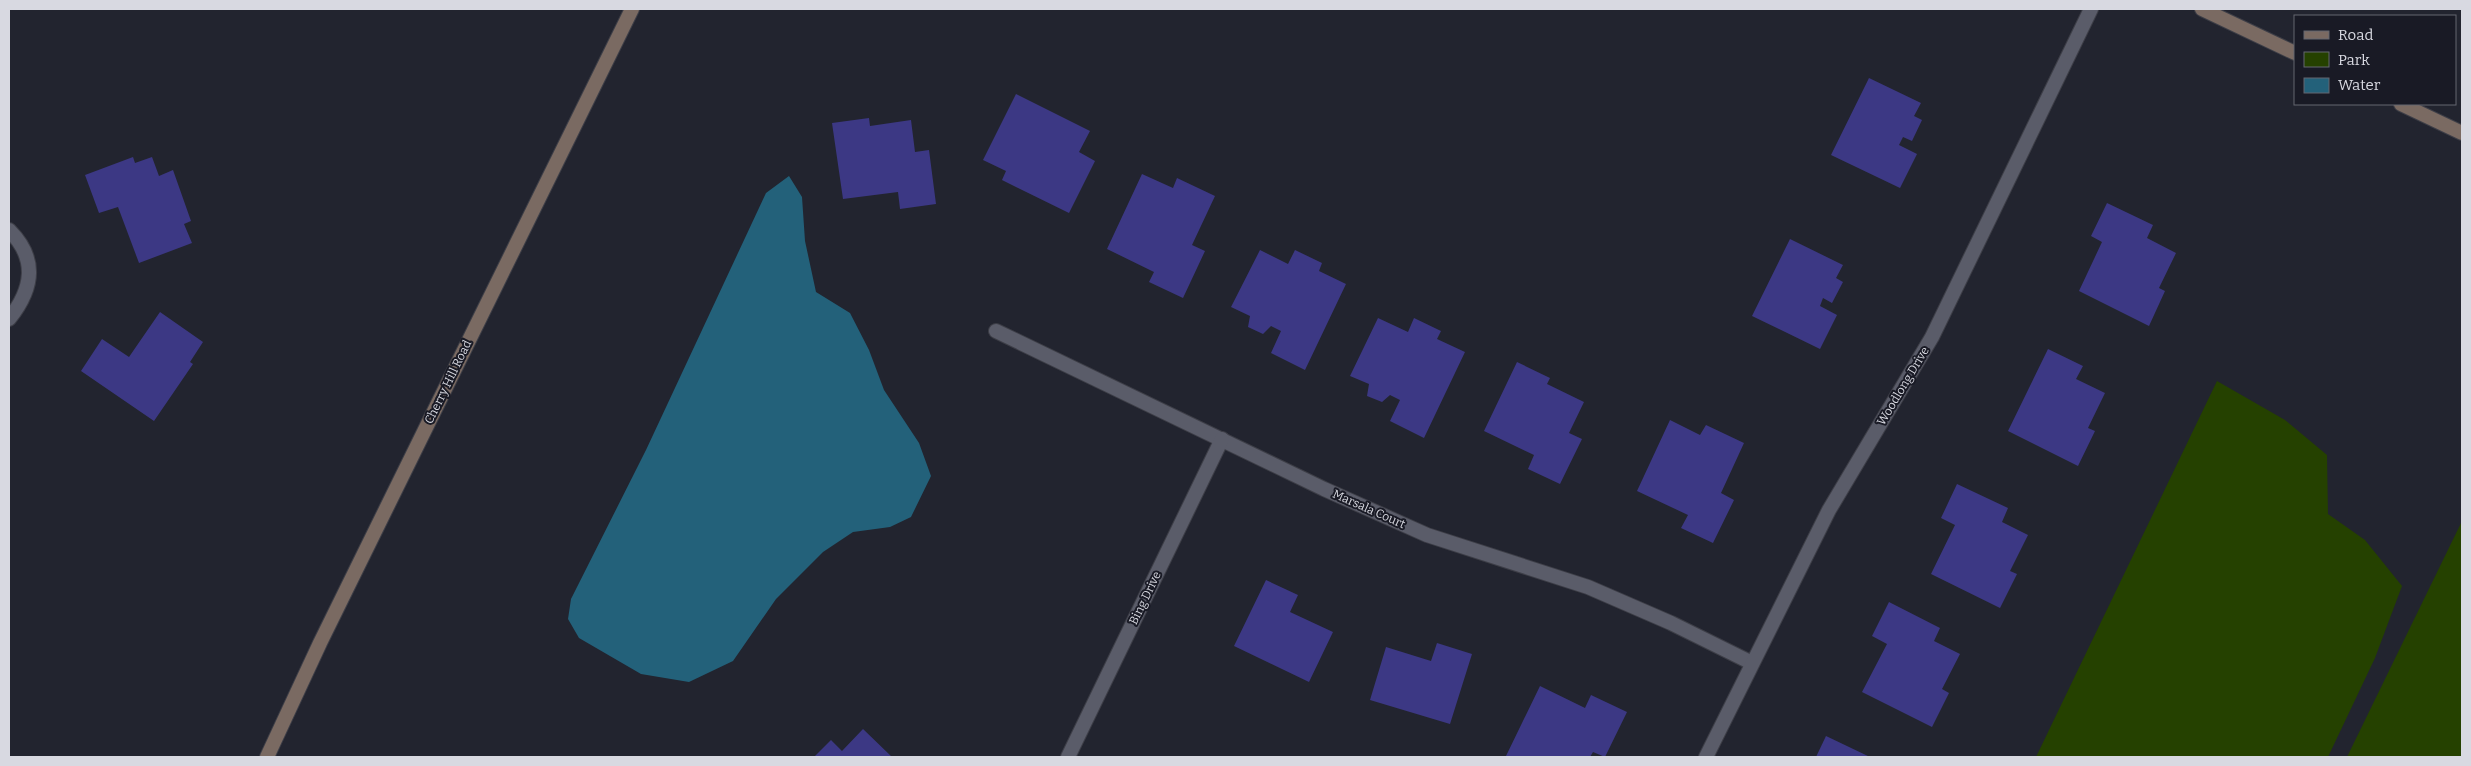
<svg xmlns="http://www.w3.org/2000/svg" width="2471" height="766" font-family="Bitter,serif">
  <rect width="100%" height="100%" fill="#22242f"/>
  <g fill="#254100">
    <path d="M 2217,381 L 2285,420 L 2327,455 L 2328,514 L 2365,540 L 2402,586 L 2375,658 L 2328,757 L 2036,757 Z"/>
    <path d="M 2462,521 L 2462,757 L 2347,757 Z"/>
  </g>
  <path fill="#23617a" d="M 789,176 L 802,197 L 805,241 L 816,292 L 850,313 L 869,350 L 884,390 L 919,443 L 931,476 L 911,517 L 890,527 L 853,532 L 823,552 L 776,599 L 733,661 L 689,682 L 641,674 L 579,638 L 568,619 L 571,599 L 646,450 L 766,193 Z"/>
  <g fill="#3c3884">
    <path d="M 1869,78 L 1921,103 L 1914,116 L 1922,120 L 1912,141 L 1903,137 L 1899,145 L 1917,154 L 1900,188 L 1831,155 Z"/>
    <path d="M 1016,94 L 1090,131 L 1079,152 L 1095,161 L 1069,213 L 1002,180 L 1006,171 L 983,160 Z"/>
    <path d="M 869,118 L 870,126 L 911,120 L 915,152 L 929,150 L 936,204 L 900,209 L 898,192 L 843,199 L 832,123 Z"/>
    <path d="M 133,157 L 135,163 L 152,157 L 159,176 L 173,170 L 191,221 L 184,224 L 192,243 L 139,263 L 118,207 L 99,213 L 85,175 Z"/>
    <path d="M 1142,174 L 1173,188 L 1177,178 L 1215,196 L 1192,245 L 1205,251 L 1183,298 L 1149,282 L 1154,272 L 1107,249 Z"/>
    <path d="M 2107,203 L 2153,225 L 2147,238 L 2176,253 L 2159,288 L 2165,291 L 2149,326 L 2079,291 L 2102,242 L 2091,236 Z"/>
    <path d="M 1790,239 L 1843,265 L 1836,278 L 1843,282 L 1832,303 L 1823,298 L 1820,306 L 1837,315 L 1820,349 L 1752,316 Z"/>
    <path d="M 1260,250 L 1288,264 L 1295,250 L 1322,263 L 1319,271 L 1346,284 L 1305,370 L 1271,353 L 1281,331 L 1271,326 L 1263,334 L 1248,327 L 1250,316 L 1231,307 Z"/>
    <path d="M 160,312 L 203,342 L 190,362 L 193,364 L 154,421 L 81,371 L 102,339 L 129,357 Z"/>
    <path d="M 1378,318 L 1408,332 L 1414,318 L 1441,331 L 1437,339 L 1465,352 L 1424,438 L 1390,421 L 1400,400 L 1390,395 L 1382,402 L 1367,396 L 1369,384 L 1350,376 Z"/>
    <path d="M 2048,349 L 2083,366 L 2076,379 L 2105,393 L 2088,428 L 2095,431 L 2078,466 L 2008,431 Z"/>
    <path d="M 1517,362 L 1550,378 L 1547,384 L 1584,402 L 1569,433 L 1582,439 L 1560,484 L 1528,469 L 1534,455 L 1484,431 Z"/>
    <path d="M 1670,420 L 1700,435 L 1706,425 L 1744,443 L 1721,493 L 1734,500 L 1713,543 L 1681,528 L 1688,515 L 1637,491 Z"/>
    <path d="M 1957,484 L 2008,508 L 2002,522 L 2028,535 L 2010,571 L 2017,574 L 2000,608 L 1931,574 L 1955,525 L 1941,518 Z"/>
    <path d="M 1266,580 L 1298,595 L 1290,612 L 1333,632 L 1309,682 L 1234,646 Z"/>
    <path d="M 1889,602 L 1940,628 L 1934,641 L 1960,654 L 1942,689 L 1949,693 L 1932,727 L 1862,692 L 1887,644 L 1872,636 Z"/>
    <path d="M 1437,643 L 1472,654 L 1450,724 L 1370,700 L 1386,647 L 1431,661 Z"/>
    <path d="M 1540,686 L 1585,708 L 1591,695 L 1627,712 L 1605,757 L 1593,752 L 1590,757 L 1506,756 Z"/>
    <path d="M 863,729 L 892,757 L 814,757 L 831,740 L 842,751 Z"/>
    <path d="M 1826,736 L 1870,757 L 1816,757 Z"/>
  </g>
  <g fill="none" stroke-linecap="round" stroke-linejoin="round">
    <defs>
      <g id="minor">
        <path d="M 9,230 C 38,259 33,289 9,319"/>
        <path d="M 996,331 L 1324,489 L 1427,535 L 1588,587 L 1671,623 L 1752,663"/>
        <path d="M 1068,757 L 1222,439"/>
        <path d="M 1706,757 L 1829,510 L 1932,337 L 2091,9"/>
      </g>
      <g id="secondary">
        <path d="M 2202,9 L 2295,53"/>
        <path d="M 2401,104 L 2462,133"/>
        <path d="M 267,757 L 320,643 L 632,9"/>
      </g>
    </defs>
    <use href="#minor" stroke="#3d3e47" stroke-width="16"/>
    <use href="#secondary" stroke="#3d3e47" stroke-width="16"/>
    <use href="#minor" stroke="#5a5c69" stroke-width="14"/>
    <use href="#secondary" stroke="#7a6a62" stroke-width="14"/>
  </g>
  <g text-anchor="middle" stroke-width="4" stroke-linejoin="round" paint-order="stroke">
    <g font-size="12" fill="#d8d9e1" stroke="#191a25">
      <text transform="translate(448 382) rotate(-64)" y="4">Cherry Hill Road</text>
      <text transform="translate(1903 386) rotate(-59)" y="4">Woodlong Drive</text>
      <text transform="translate(1369 509) rotate(24)" y="4">Marsala Court</text>
      <text transform="translate(1145 598) rotate(-64)" y="4">Bing Drive</text>
    </g>
  </g>
  <rect width="2471" height="766" fill="none" stroke="#d8d9e1" stroke-width="20"/>
  <rect x="2294" y="15" width="162" height="90" fill="#191a25" stroke="#656670"/>
  <rect x="2304" y="31" width="25" height="8" fill="#7a6a62" stroke="#656670"/>
  <text x="2338" y="40" font-size="15" fill="#d8d9e1">Road</text>
  <rect x="2304" y="52" width="25" height="15" fill="#254100" stroke="#656670"/>
  <text x="2338" y="65" font-size="15" fill="#d8d9e1">Park</text>
  <rect x="2304" y="78" width="25" height="15" fill="#23617a" stroke="#656670"/>
  <text x="2338" y="90" font-size="15" fill="#d8d9e1">Water</text>
</svg>
